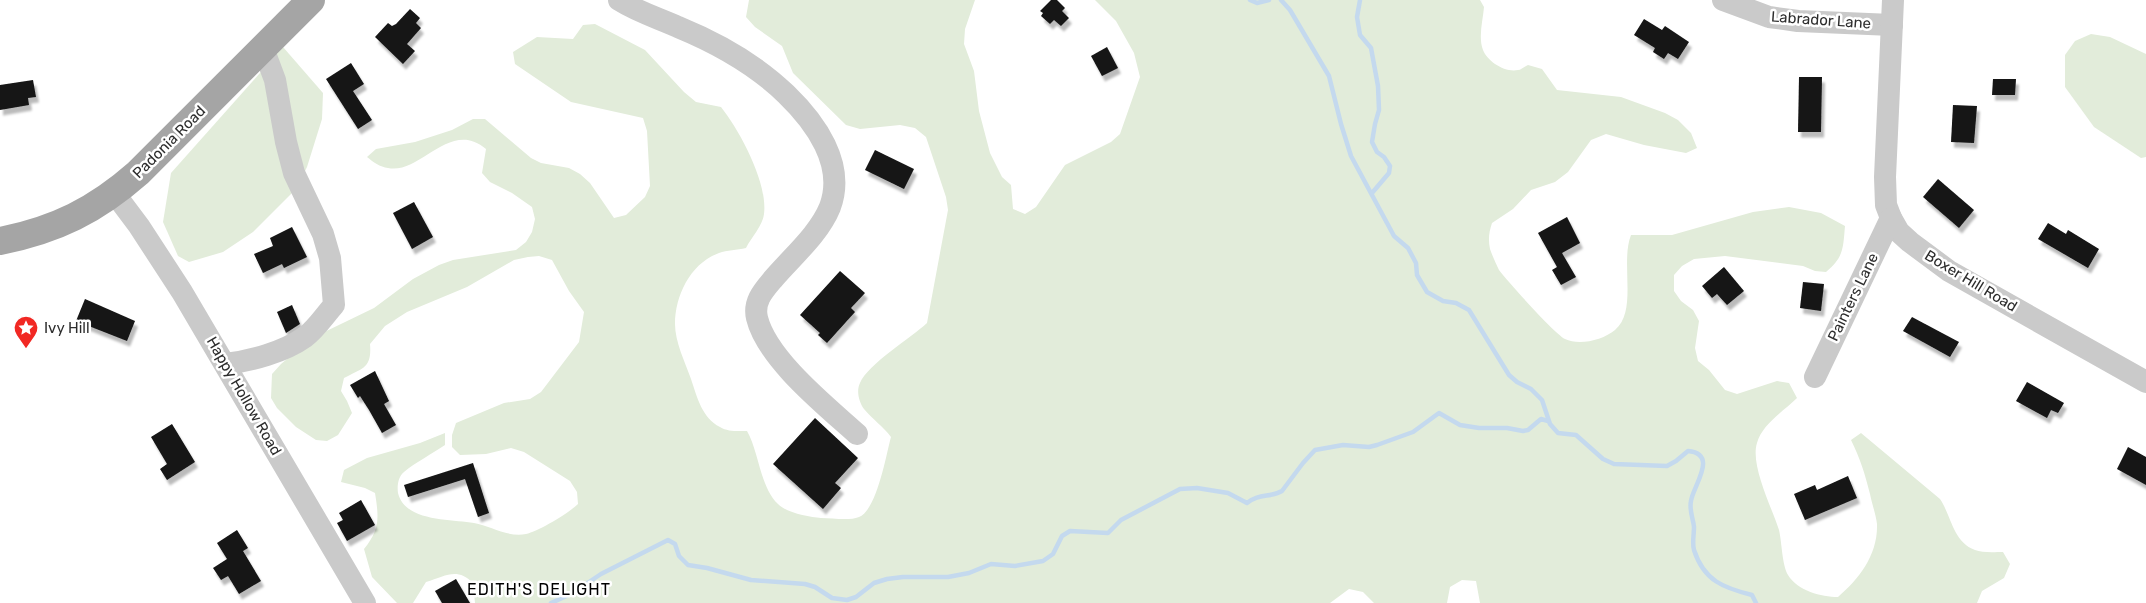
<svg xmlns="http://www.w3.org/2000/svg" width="2146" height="603" font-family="Rubik,sans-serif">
  <defs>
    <filter id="shadow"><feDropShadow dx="3" dy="5.5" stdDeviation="1" flood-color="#0004"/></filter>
  </defs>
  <rect width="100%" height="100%" fill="#fff"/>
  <g fill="#e2ecda">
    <path d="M 749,0 L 975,0 L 965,29 L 964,44 L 974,71 L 979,111 L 990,153 L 1002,177 L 1011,185 L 1013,209 L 1025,214 L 1036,207 L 1065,165 L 1111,142 L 1120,134 L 1140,77 L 1134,53 L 1116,21 L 1095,0 L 1480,0 L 1484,7 C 1483,20 1478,37 1483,50 C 1487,61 1505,73 1518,70 C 1521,70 1525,66 1528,65 L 1542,69 L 1557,90 L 1621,97 L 1665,113 L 1678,120 L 1691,133 L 1697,148 L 1686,153 L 1644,145 L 1606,134 L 1591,140 L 1568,172 L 1555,182 L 1531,190 L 1513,209 L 1492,223 C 1489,232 1488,239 1490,249 C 1492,255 1496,264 1499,270 C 1509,283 1553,332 1565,339 C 1579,346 1603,340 1615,330 C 1638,311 1620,263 1631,235 L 1672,235 L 1753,212 L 1789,207 L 1821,213 L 1845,226 C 1843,248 1844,257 1826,272 L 1815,271 L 1803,266 L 1725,256 L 1694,259 L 1682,266 L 1674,275 L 1674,291 L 1681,301 L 1693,310 L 1699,321 L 1695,348 L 1698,361 L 1709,370 L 1725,390 L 1737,394 L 1777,381 L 1789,383 L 1797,398 C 1784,411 1762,424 1757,443 C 1750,465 1772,508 1779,530 C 1782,543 1782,565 1788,575 C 1798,591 1821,597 1838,597 C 1859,579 1878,555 1877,524 C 1876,515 1872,504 1870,494 C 1865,474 1860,458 1851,440 L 1861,433 L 1940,499 C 1951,515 1953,542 1975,550 C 1982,553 1995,552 2003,552 L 2010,564 L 2004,578 L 1982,591 L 1977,603 L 1480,603 L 1476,581 L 1462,580 L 1450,587 L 1447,603 L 1374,603 L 1363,592 L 1349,589 L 1330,603 L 475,603 L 473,583 C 457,567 446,576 426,582 L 413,603 L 397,603 L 372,577 L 364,549 C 380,529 379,518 375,493 L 365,488 L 341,482 L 344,470 L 367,458 L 420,443 L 445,433 L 445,445 C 432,454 416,462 404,472 C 398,477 397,486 398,493 C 405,522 451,519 474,523 C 491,526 509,538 526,534 C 539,531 569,513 578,504 L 577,492 L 570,481 L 524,452 L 511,448 L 486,454 L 460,455 L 452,447 L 452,435 L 456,423 L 504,403 L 530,399 L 541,392 L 579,342 L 584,312 L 569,291 L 552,260 L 539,256 L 528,257 L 514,260 L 467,287 L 407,312 L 385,326 L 370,344 C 372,368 363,368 344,378 L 341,391 L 347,401 L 352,413 L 338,435 L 327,441 L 316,440 L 296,427 L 277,408 L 271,398 L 272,374 L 281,364 L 312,338 L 374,308 L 413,279 L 439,265 L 453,260 L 516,250 L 526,242 L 532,232 L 535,219 L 532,207 L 512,193 L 490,182 L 482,173 L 486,149 C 450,118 420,175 388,168 C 380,167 373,162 367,157 L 376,149 L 415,142 L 452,130 L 473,119 L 485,119 L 531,158 L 541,163 L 569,168 L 580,174 L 590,183 L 614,218 L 626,215 L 645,197 L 650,186 L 647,131 L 643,118 L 571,102 L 515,64 L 513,52 L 537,37 L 573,39 L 583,25 L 595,24 L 645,50 L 684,92 L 696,102 L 721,107 C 740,131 768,183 764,214 C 763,225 751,238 746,248 C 737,250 727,250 719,253 C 691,263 675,295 675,324 C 675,342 685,362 691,379 C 697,397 702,418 720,427 C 728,432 738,431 747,431 C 759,452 760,487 778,504 C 787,513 809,517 821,518 C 833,518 849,521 859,517 C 877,510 886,455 891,437 C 883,426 872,419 864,409 C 859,402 856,391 860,383 C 868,364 911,338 927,323 L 948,210 L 946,197 L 926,137 L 915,128 L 900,125 L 860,129 L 846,125 L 793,73 L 782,46 L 755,27 L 746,17 Z"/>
    <path d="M 2091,34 L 2110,37 L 2146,54 L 2146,157 L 2141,158 L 2094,127 L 2065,87 L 2065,55 L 2075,41 Z"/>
    <path d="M 283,47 L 323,93 L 322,119 L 307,167 L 296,189 L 253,232 L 223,252 L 189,262 L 178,256 L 163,222 L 171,173 Z"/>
  </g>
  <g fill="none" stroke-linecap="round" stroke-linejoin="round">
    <g stroke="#c4d9ee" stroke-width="4.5">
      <path d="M 1250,0 L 1257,3 L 1269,0"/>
      <path d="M 1281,0 L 1290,10 L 1329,76 L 1341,124 L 1351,156 L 1394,236 L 1408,248 L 1416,263 L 1417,275 L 1427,292 L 1443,301 L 1456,303 L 1469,310 L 1509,375 L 1517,382 L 1531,389 L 1542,400 L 1550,424 L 1558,433 L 1576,435 L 1603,459 L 1614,464 L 1667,466 L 1676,461 L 1688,451 C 1719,454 1693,486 1691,501 C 1689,510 1693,518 1694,527 C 1694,535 1692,543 1694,550 C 1704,581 1724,588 1752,595 L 1756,603"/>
      <path d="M 1360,0 L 1357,17 L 1360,35 L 1371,48 L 1378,86 L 1379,110 L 1375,124 L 1372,142 L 1377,152 L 1384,157 L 1390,166 L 1389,173 L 1372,193"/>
      <path d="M 551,603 L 571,594 L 601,574 L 668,540 L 675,544 L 679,556 L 688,565 L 707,568 L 751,580 L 805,584 L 815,587 L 832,598 L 847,600 L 856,597 L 874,583 L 887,579 L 903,577 L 948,577 L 969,573 L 991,564 L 1015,566 L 1043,561 L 1053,554 L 1062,536 L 1070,531 L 1108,533 L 1121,520 L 1180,489 L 1197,488 L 1228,493 L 1247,503 C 1259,493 1270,498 1282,491 L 1303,463 L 1315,450 L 1343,445 L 1369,447 L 1377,445 L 1413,432 L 1439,413 L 1460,425 L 1479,428 L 1507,428 L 1523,431 L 1528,430 L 1541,419 L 1548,421"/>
    </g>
  </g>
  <g fill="#141414" filter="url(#shadow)">
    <path d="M 1051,0 L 1057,0 L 1065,8 L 1062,11 L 1069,18 L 1061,26 L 1054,20 L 1050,24 L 1041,16 L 1043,13 L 1040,11 Z"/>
    <path d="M 410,9 L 420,18 L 416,23 L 421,28 L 407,44 L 415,51 L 403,64 L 375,37 L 388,23 L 392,26 L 396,24 Z"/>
    <path d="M 1644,19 L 1662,30 L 1665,26 L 1689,42 L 1678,59 L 1668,53 L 1664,59 L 1653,52 L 1655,48 L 1634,35 Z"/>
    <path d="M 1107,47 L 1118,68 L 1102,76 L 1091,56 Z"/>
    <path d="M 351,63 L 364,84 L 353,91 L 372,120 L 358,129 L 326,79 Z"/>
    <path d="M 1799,77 L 1822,77 L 1821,132 L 1798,132 Z"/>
    <path d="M 1993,79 L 2016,79 L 2015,95 L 1992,95 Z"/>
    <path d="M 33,80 L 36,97 L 28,98 L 29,105 L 0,110 L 0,85 Z"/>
    <path d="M 1953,105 L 1977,106 L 1974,143 L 1951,142 Z"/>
    <path d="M 875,150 L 914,169 L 904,189 L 865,170 Z"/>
    <path d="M 1938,179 L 1974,210 L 1959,228 L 1923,197 Z"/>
    <path d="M 414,202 L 433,237 L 412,249 L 393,213 Z"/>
    <path d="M 1567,217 L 1580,243 L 1562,253 L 1576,277 L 1561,285 L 1552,270 L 1557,267 L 1538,233 Z"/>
    <path d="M 2048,223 L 2066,234 L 2068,230 L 2099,249 L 2088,268 L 2038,239 Z"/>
    <path d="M 292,227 L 307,257 L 284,268 L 282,264 L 263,273 L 254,254 L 273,246 L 270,238 Z"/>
    <path d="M 1724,267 L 1744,291 L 1727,305 L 1717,294 L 1712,298 L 1702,286 Z"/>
    <path d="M 840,271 L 865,293 L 851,308 L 855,312 L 827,343 L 818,335 L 820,333 L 800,315 Z"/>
    <path d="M 1803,282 L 1824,284 L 1821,311 L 1800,308 Z"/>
    <path d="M 85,299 L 135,321 L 127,341 L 76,321 Z"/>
    <path d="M 292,305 L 300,324 L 286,333 L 277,312 Z"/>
    <path d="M 1912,317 L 1959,342 L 1950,357 L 1903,331 Z"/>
    <path d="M 375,371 L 389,401 L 384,404 L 396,425 L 382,433 L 369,410 L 360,396 L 358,398 L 350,385 Z"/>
    <path d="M 2027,382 L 2064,403 L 2058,413 L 2051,410 L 2047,418 L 2016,401 Z"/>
    <path d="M 815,418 L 858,458 L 835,483 L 841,488 L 823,509 L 773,464 Z"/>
    <path d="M 172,424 L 195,462 L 167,480 L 160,469 L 167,464 L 151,437 Z"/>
    <path d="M 2128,447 L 2146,457 L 2146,485 L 2117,469 Z"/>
    <path d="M 473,463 L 489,513 L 478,517 L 465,479 L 408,497 L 404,485 Z"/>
    <path d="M 1848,476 L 1857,498 L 1805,520 L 1794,494 L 1815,485 L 1817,490 Z"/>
    <path d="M 361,500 L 375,525 L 347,541 L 337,523 L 343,520 L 339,513 Z"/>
    <path d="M 237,530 L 248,548 L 243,551 L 261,581 L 239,594 L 228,576 L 221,580 L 213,568 L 227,559 L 217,543 Z"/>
    <path d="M 456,579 L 470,603 L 442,603 L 435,591 Z"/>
  </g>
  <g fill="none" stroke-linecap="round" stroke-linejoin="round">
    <g stroke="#cacaca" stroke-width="22">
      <path d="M 619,0 C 638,12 658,18 678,27 C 717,43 755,64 786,94 C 815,122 846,164 830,207 C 819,234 793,256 774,278 C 764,290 753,301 757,318 C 767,359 826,406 857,434"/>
      <path d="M 1723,0 L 1769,17 L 1798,21 L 1892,25"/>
      <path d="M 1893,0 L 1885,177 L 1886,205 L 1891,218 L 1899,232 L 1910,242 L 1949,271 L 2146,382"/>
      <path d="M 115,194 L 139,226 L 182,292 L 365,603"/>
      <path d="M 225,364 C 251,361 284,352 305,337 C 316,329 325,315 334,305 L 330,258 L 323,234 L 294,173 L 286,142 L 275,80 L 263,48"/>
      <path d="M 1815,377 L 1891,218"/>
    </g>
    <path stroke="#a5a5a5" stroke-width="28" d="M 0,241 C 56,230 96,210 138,173 L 311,0"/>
  </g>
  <defs>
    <symbol id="sight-pin" viewBox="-11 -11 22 30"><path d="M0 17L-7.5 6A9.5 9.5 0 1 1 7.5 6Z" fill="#f12823" stroke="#fff"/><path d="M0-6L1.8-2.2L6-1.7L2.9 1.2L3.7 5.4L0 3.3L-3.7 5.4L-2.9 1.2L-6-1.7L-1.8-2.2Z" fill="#fff"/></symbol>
  </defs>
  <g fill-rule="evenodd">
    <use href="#sight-pin" x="12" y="314" width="28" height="38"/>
  </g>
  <g text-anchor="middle" stroke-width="5" stroke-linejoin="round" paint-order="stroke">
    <g font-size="15" fill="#2d2d2d" stroke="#fff">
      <text transform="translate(1821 20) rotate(4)" y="5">Labrador Lane</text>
      <text transform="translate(169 142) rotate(-45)" y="5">Padonia Road</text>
      <text transform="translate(1971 281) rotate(31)" y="5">Boxer Hill Road</text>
      <text transform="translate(1853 297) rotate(-64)" y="5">Painters Lane</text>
      <text transform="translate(244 396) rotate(60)" y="5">Happy Hollow Road</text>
    </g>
    <g font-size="15" fill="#2d2d2d" stroke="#fff" text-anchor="start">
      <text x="44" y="333">Ivy Hill</text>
    </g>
    <g font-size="16" letter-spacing="1" fill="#000" stroke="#fff">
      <text x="539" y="595">EDITH'S DELIGHT</text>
    </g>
  </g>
</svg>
